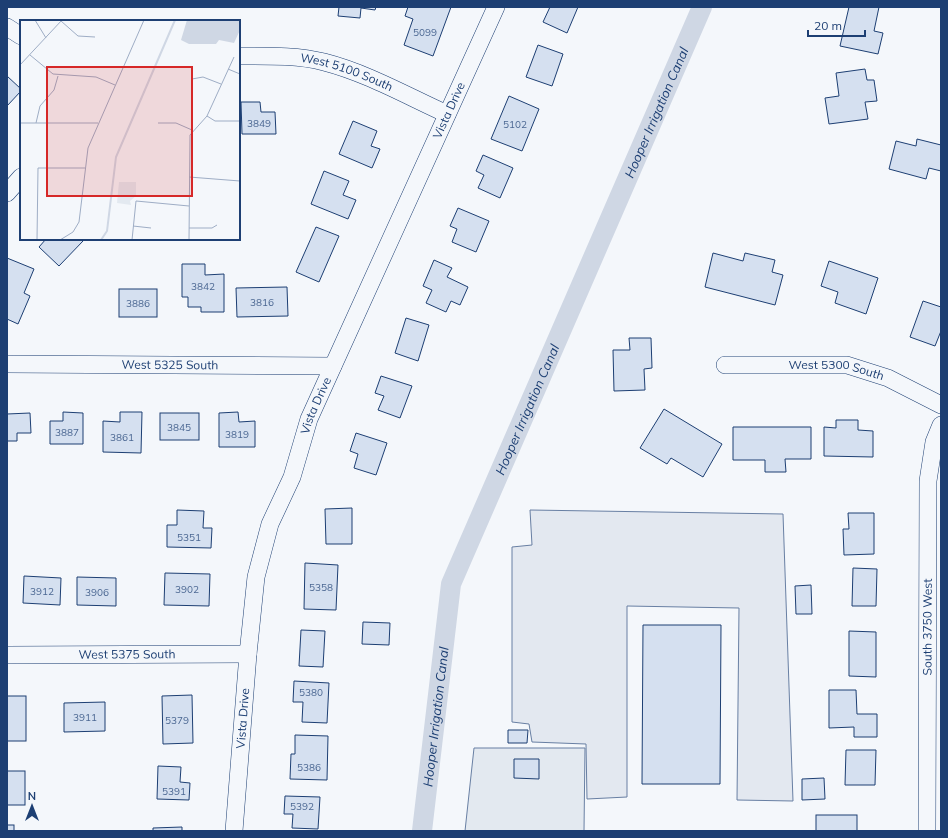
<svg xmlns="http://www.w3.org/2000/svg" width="948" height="838" font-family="Mulish,sans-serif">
  <rect width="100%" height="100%" fill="#f4f7fb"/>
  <path fill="#e3e9f0" stroke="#687fa3" d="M 474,748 L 585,748 L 584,831 L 465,831 Z"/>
  <path fill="#e3e8f0" stroke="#687fa3" d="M 530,510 L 783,514 L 793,801 L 737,800 L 739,608 L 627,606 L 627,797 L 587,799 L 586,744 L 532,742 L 529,724 L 512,722 L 512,547 L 532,545 Z"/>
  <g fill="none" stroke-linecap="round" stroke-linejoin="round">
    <path stroke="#cfd7e4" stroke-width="20" id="s1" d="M 422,831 L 451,584 L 702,7"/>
  </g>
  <g fill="#d5e0f0" stroke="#1d3f73">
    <path d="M 339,7 L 376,7 L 375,10 L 361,8 L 360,18 L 338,16 Z"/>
    <path d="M 408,7 L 451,7 L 433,56 L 404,45 L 413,19 L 405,16 Z"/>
    <path d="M 550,7 L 578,7 L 567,33 L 543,22 Z"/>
    <path d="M 849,7 L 879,7 L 874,31 L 883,33 L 878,54 L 840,46 Z"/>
    <path d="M 538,45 L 563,54 L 552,86 L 526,77 Z"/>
    <path d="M 865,69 L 867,80 L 874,80 L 877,101 L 865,102 L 868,119 L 829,124 L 825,98 L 839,96 L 836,73 Z"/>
    <path d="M 7,76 L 21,89 L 21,91 L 7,106 Z"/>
    <path d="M 509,96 L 539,109 L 522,151 L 491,139 Z"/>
    <path d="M 241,102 L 260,102 L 261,112 L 275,112 L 276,134 L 242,134 Z"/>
    <path d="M 353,121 L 377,131 L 371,146 L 380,149 L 372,168 L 339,154 Z"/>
    <path d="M 917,139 L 941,145 L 941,171 L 929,168 L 926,179 L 889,169 L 896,141 L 916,146 Z"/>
    <path d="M 483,155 L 513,168 L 500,198 L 478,188 L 484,175 L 476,171 Z"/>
    <path d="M 324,171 L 349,181 L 343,195 L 356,200 L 348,219 L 311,204 Z"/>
    <path d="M 458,208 L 489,221 L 476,252 L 452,242 L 457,229 L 450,226 Z"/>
    <path d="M 316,227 L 339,236 L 319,282 L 296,272 Z"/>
    <path d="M 46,239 L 80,239 L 83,241 L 59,266 L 39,247 Z"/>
    <path d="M 713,253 L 743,261 L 745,253 L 775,260 L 772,272 L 783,275 L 775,305 L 705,287 Z"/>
    <path d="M 7,258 L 34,269 L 24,293 L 30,296 L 18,324 L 7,319 Z"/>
    <path d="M 434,260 L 452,268 L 447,277 L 468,287 L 460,305 L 451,301 L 446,312 L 426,303 L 432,290 L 423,286 Z"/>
    <path d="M 829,261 L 878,278 L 866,314 L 835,303 L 838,292 L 821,286 Z"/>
    <path d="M 182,264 L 205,264 L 205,275 L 224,274 L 224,312 L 201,312 L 201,307 L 188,307 L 188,297 L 182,297 Z"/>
    <path d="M 287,287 L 288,316 L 237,317 L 236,288 Z"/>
    <rect x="119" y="289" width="38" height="28"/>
    <path d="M 923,301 L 941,307 L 941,331 L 935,346 L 910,337 Z"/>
    <path d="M 406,318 L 429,325 L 418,361 L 395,353 Z"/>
    <path d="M 629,338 L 651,338 L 652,368 L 644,369 L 645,390 L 614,391 L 613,350 L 630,350 Z"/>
    <path d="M 381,376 L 412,386 L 400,418 L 378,410 L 384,396 L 375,393 Z"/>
    <path d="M 664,409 L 722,444 L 703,477 L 671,458 L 667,464 L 640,448 Z"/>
    <path d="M 63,412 L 83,413 L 83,444 L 50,444 L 50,421 L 63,421 Z"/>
    <path d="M 120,412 L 142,412 L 141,453 L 103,452 L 103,421 L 120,422 Z"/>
    <path d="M 238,412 L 239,422 L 255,421 L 255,447 L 219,447 L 219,413 Z"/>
    <path d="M 30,413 L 31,433 L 17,433 L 17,441 L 7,441 L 7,414 Z"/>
    <rect x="160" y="413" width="39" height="27"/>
    <path d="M 836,420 L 858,420 L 858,430 L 873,431 L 873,457 L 824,456 L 824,427 L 836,428 Z"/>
    <path d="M 733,427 L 811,427 L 811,459 L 785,459 L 786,472 L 765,472 L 765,460 L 733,460 Z"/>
    <path d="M 356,433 L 387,443 L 376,475 L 354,468 L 358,454 L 350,451 Z"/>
    <path d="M 352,508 L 352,544 L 326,544 L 325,509 Z"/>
    <path d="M 177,510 L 204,511 L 203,528 L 212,528 L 211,548 L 167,547 L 167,525 L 177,525 Z"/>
    <path d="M 848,513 L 874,513 L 874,554 L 844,555 L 843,529 L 849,529 Z"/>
    <path d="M 305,563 L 338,565 L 336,610 L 304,609 Z"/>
    <path d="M 853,568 L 877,569 L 876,606 L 852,606 Z"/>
    <path d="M 165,573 L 210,574 L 209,606 L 164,605 Z"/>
    <path d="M 24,576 L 61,578 L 60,605 L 23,603 Z"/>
    <path d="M 77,577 L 116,578 L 116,606 L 77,605 Z"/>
    <path d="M 811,585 L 812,614 L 796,614 L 795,586 Z"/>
    <path d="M 363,622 L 390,623 L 389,645 L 362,644 Z"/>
    <path d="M 643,625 L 721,625 L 720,784 L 642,784 Z"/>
    <path d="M 301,630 L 325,631 L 323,667 L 299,666 Z"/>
    <path d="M 849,631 L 876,632 L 876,677 L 849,676 Z"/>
    <path d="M 294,681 L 329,683 L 327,723 L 302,722 L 303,702 L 293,702 Z"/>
    <path d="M 829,690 L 856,690 L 857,714 L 877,714 L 877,737 L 854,737 L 854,727 L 829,728 Z"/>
    <path d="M 192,695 L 193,743 L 163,744 L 162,696 Z"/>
    <rect x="7" y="696" width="19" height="45"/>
    <path d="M 105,702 L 105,731 L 64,732 L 64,703 Z"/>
    <path d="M 508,730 L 528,730 L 527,743 L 508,743 Z"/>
    <path d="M 295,735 L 328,736 L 327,780 L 290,779 L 291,754 L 295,754 Z"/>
    <path d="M 846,750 L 876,750 L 875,785 L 845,785 Z"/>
    <path d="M 514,759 L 539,759 L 539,779 L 514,778 Z"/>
    <path d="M 158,766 L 181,767 L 180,782 L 190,783 L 189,800 L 157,799 Z"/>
    <rect x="7" y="771" width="18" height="34"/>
    <path d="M 824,778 L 825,799 L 802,800 L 802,779 Z"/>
    <path d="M 285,796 L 320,797 L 318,829 L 292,828 L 293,814 L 284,814 Z"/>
    <rect x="816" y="815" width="41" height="16"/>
    <rect x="7" y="825" width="7" height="6"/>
    <path d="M 182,827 L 182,831 L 153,831 L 153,828 Z"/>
  </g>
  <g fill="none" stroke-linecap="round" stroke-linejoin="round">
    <defs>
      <g id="minor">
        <path d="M 7,27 L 21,36"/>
        <path id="s2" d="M 239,56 C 267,56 297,55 324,62 C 367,73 407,96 447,114"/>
        <path d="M 7,193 L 21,177"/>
        <path id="s3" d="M 7,364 L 333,366"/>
        <path id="s4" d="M 725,365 L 847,365 L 888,378 L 941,405"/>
        <path id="s5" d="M 7,655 L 248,654"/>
        <path id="s6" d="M 234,831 L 248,654 L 256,577 L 270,524 L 292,477 L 309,419 L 496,7"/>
        <path id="s7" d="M 927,831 L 928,481 L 934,442 L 941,425"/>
      </g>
    </defs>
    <use href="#minor" stroke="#1d3f73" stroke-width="18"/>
    <use href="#minor" stroke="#f4f7fb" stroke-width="17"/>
  </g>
  <g text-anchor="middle" stroke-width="3" stroke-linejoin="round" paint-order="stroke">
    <g font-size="10" fill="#4b6792">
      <text x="425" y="36">5099</text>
      <text x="259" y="127">3849</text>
      <text x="515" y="128">5102</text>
      <text x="203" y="290">3842</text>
      <text x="262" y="306">3816</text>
      <text x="138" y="307">3886</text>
      <text x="179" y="431">3845</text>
      <text x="67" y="436">3887</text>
      <text x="237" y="438">3819</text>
      <text x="122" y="441">3861</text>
      <text x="189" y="541">5351</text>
      <text x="321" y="591">5358</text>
      <text x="187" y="593">3902</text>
      <text x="42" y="595">3912</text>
      <text x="97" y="596">3906</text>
      <text x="311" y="696">5380</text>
      <text x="85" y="721">3911</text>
      <text x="177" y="724">5379</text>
      <text x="309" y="771">5386</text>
      <text x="174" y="795">5391</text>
      <text x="302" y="810">5392</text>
    </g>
    <g font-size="12" fill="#1d3f73" stroke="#f4f7fb">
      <text dy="4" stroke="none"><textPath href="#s2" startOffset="110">West 5100 South</textPath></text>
      <text dy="4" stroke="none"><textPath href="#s6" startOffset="761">Vista Drive</textPath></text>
      <text dy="4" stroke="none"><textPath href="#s3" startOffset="163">West 5325 South</textPath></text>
      <text dy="4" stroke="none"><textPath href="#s4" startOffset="112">West 5300 South</textPath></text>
      <text dy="4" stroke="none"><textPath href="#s6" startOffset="437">Vista Drive</textPath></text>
      <text dy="4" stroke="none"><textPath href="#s7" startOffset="204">South 3750 West</textPath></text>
      <text dy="4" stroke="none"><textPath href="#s5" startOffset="120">West 5375 South</textPath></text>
      <text dy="4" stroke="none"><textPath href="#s6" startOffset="113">Vista Drive</textPath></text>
    </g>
    <g font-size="13" font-style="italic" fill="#1d3f73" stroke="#f4f7fb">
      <text dy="5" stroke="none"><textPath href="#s1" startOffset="763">Hooper Irrigation Canal</textPath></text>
      <text dy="5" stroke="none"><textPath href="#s1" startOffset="439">Hooper Irrigation Canal</textPath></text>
      <text dy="5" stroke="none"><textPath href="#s1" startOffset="115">Hooper Irrigation Canal</textPath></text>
    </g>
  </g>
  <g transform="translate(20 20)">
    <rect width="220" height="220" fill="#f4f7fb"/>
    <path d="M 99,162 L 116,162 L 116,176 L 110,181 L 111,185 L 97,183 Z" fill="#e3e9f0"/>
    <path d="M 167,0 L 220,0 L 220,10 L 214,23 L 199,20 L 196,24 L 169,24 L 161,20 Z" fill="#cfd7e4"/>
    <path fill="none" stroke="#cfd7e4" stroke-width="2" d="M 81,220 L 87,211 L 96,137 L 155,0"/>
    <path fill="none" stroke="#9eadc5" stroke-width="1" d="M 15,0 L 26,18M 41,1 L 58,16 L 75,17M 10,35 L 33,54 L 76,57 L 95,65M 0,45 L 42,0M 208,49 L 220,54M 172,59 L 183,57 L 201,64M 187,96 L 195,101 L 220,101M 0,103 L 78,103M 16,103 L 20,86 L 34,70 L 38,56M 138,103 L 156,103 L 172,110M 169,157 L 220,161M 113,206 L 131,208M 169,208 L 192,208 L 197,205M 17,220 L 18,148 L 65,148M 40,220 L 53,212 L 59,202 L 68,128 L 124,0M 112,220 L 116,181 L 169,186M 169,220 L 170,115 L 187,96 L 214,37"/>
    <path fill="#d62828" fill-opacity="0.15" stroke="#d62828" stroke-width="2" d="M 27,47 L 172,47 L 172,176 L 27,176 Z"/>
    <rect width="220" height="220" fill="none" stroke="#1d3f73" stroke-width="2"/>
  </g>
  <rect width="948" height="838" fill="none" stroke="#1d3f73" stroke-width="16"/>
  <g transform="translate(32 806)" stroke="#f4f7fb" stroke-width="3" paint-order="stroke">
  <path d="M0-3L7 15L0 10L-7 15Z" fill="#1d3f73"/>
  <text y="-6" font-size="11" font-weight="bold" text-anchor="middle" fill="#1d3f73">N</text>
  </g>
  <path d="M808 30v6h57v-6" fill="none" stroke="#1d3f73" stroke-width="2"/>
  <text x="814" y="30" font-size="12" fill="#1d3f73" stroke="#f4f7fb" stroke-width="3" paint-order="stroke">20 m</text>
</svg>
